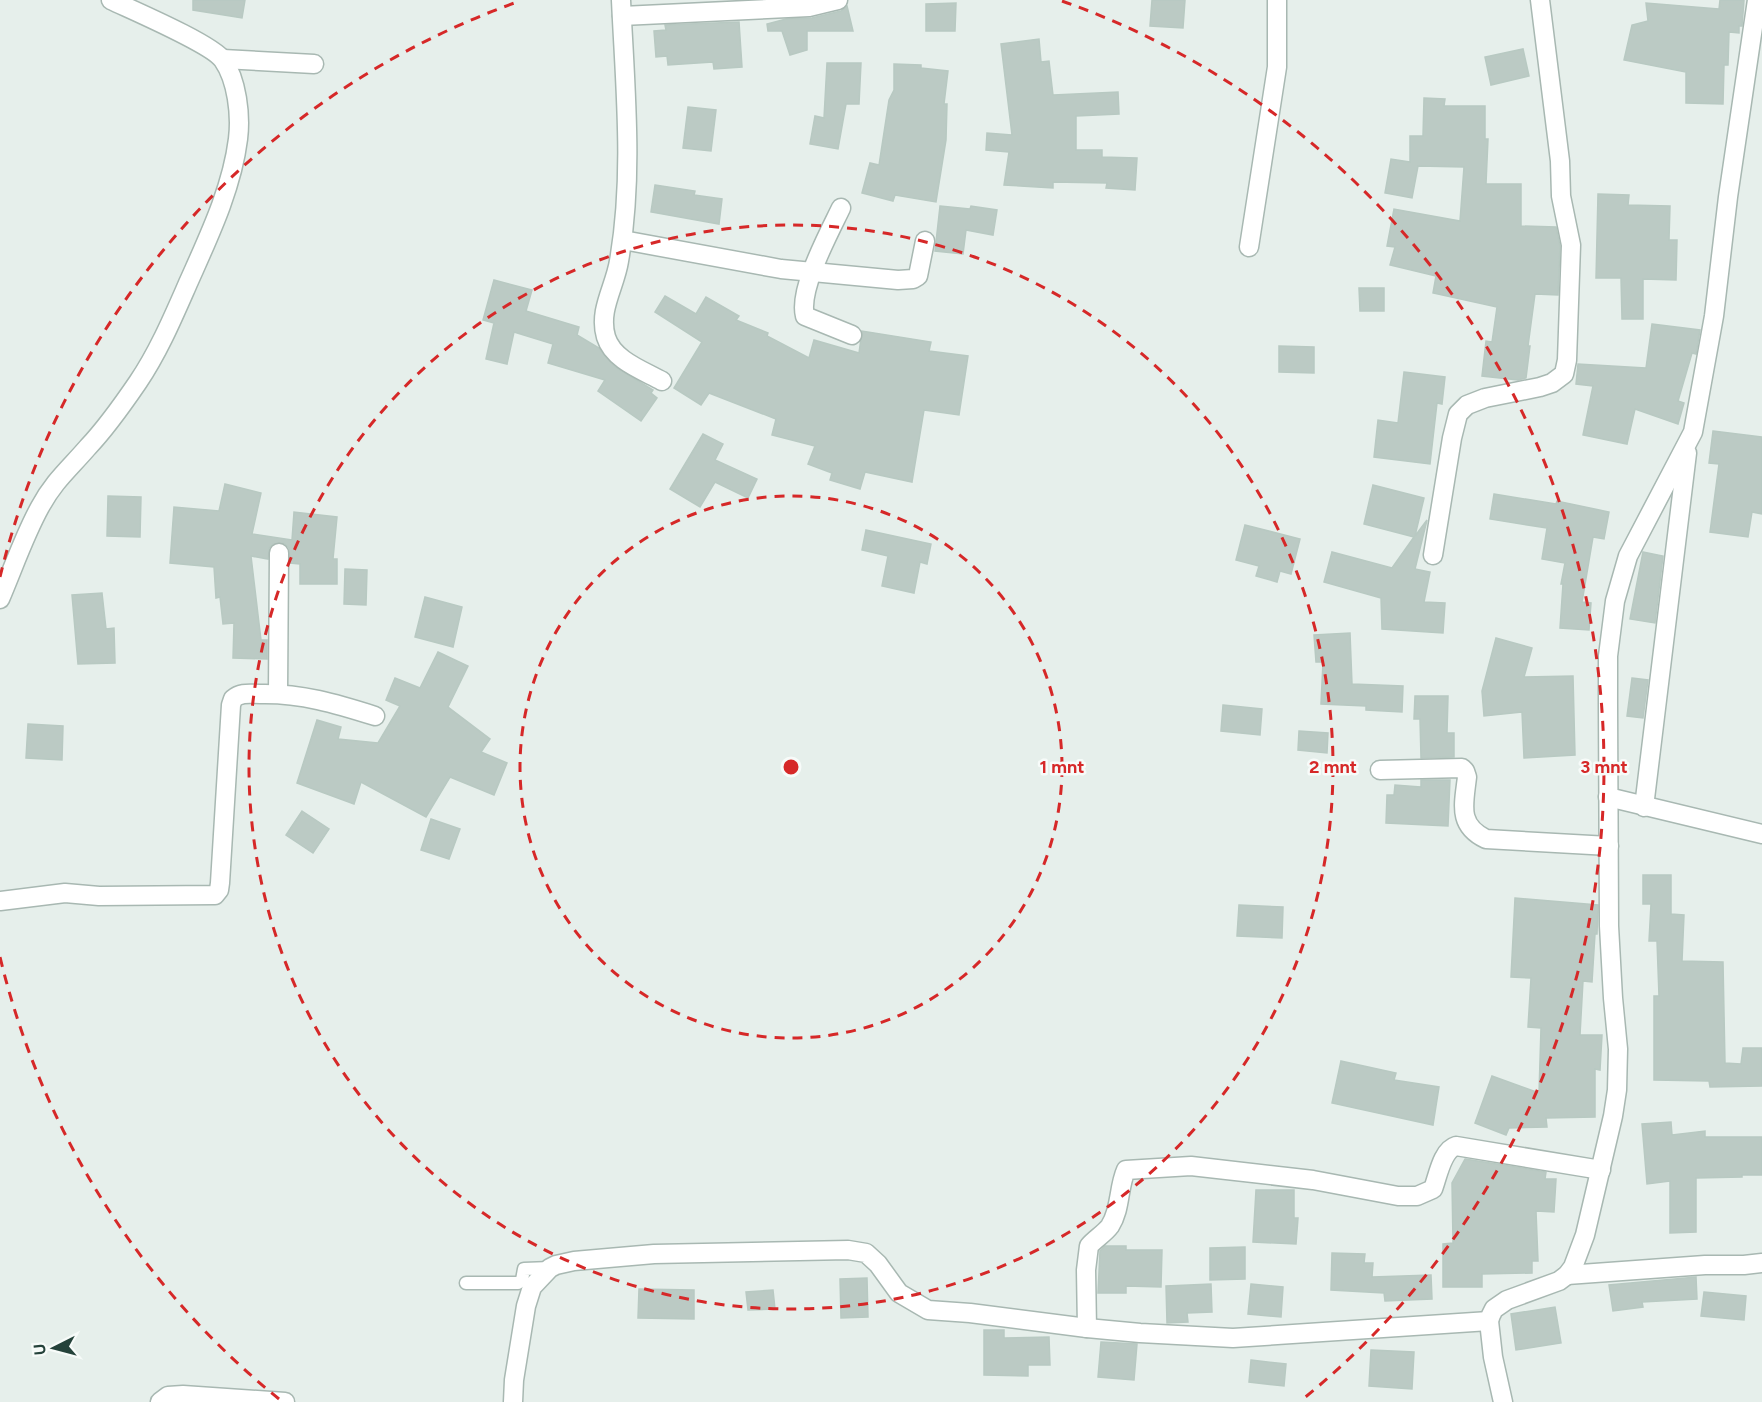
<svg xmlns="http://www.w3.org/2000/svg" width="1762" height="1402" font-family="Figtree,sans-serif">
  <rect width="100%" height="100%" fill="#e6efeb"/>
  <g fill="#bbcac4" stroke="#b8c9c2" stroke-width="1.5">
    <path d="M 193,0 L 245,0 L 242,18 L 193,10 Z"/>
    <path d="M 1152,0 L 1185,0 L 1183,28 L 1150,26 Z"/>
    <path d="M 1720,0 L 1744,0 L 1742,26 L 1739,26 L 1739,33 L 1729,32 L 1728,65 L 1724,65 L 1723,104 L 1686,103 L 1686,72 L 1624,60 L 1632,25 L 1648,21 L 1646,3 L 1719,9 Z"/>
    <path d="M 956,3 L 955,31 L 926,31 L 926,4 Z"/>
    <path d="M 847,6 L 853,31 L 807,31 L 807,50 L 790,55 L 782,31 L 768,31 L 767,24 L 786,19 L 812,18 L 841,11 Z"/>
    <path d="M 739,22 L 742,67 L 714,69 L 713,62 L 668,65 L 667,56 L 656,57 L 654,31 L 666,30 L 665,25 Z"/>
    <path d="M 1039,39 L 1041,62 L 1049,61 L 1053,95 L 1118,92 L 1119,114 L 1076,116 L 1076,150 L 1102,150 L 1102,157 L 1137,158 L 1135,190 L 1106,188 L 1107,183 L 1053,182 L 1053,188 L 1004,185 L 1009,152 L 986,150 L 987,133 L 1012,135 L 1001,44 Z"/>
    <path d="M 1523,49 L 1529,76 L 1491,85 L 1485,57 Z"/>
    <path d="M 827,63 L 861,63 L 859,104 L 846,104 L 838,149 L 810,144 L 815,116 L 824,118 Z"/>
    <path d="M 894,64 L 921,65 L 921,68 L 948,71 L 944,104 L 947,104 L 946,140 L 936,202 L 895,195 L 893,201 L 862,193 L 870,163 L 879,165 L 889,100 L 894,90 Z"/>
    <path d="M 1424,98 L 1445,99 L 1444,106 L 1485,106 L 1485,139 L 1488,139 L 1486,184 L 1521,184 L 1521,226 L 1556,227 L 1560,246 L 1558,295 L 1535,294 L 1528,346 L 1530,346 L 1526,378 L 1518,380 L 1482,376 L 1486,341 L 1492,342 L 1497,307 L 1433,293 L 1436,276 L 1390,265 L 1395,247 L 1387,246 L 1394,209 L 1460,221 L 1464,167 L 1418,166 L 1412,198 L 1385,193 L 1391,159 L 1410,162 L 1410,136 L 1423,136 Z"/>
    <path d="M 688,107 L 716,110 L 711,151 L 683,148 Z"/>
    <path d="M 655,185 L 695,191 L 694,195 L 722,199 L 719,224 L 651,212 Z"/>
    <path d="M 1598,194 L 1629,195 L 1628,205 L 1670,206 L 1669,240 L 1677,240 L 1676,280 L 1643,279 L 1643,319 L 1622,319 L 1621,278 L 1596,278 Z"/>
    <path d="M 940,206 L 970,209 L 971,206 L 997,210 L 993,235 L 966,230 L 963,254 L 935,251 Z"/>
    <path d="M 494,280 L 532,290 L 526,311 L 579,327 L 577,335 L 599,348 L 615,367 L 653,390 L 651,393 L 657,398 L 641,421 L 598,391 L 605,380 L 548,363 L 553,344 L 514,332 L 507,364 L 486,359 L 494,323 L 483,320 Z"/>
    <path d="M 1359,288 L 1384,288 L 1384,311 L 1360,311 Z"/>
    <path d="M 665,296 L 696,314 L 706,297 L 739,316 L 736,320 L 768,333 L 767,336 L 809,358 L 814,340 L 859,353 L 862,331 L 931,342 L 929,351 L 968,356 L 959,415 L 924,410 L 912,482 L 865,472 L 860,489 L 830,480 L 832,473 L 808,464 L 815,446 L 772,435 L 776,419 L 709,393 L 701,405 L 674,388 L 702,342 L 655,312 Z"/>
    <path d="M 1652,324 L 1700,330 L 1696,354 L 1692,353 L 1678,401 L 1684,403 L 1678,424 L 1635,409 L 1627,444 L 1583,435 L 1593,386 L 1576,384 L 1578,364 L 1646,368 Z"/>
    <path d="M 1279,346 L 1314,347 L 1314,373 L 1279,372 Z"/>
    <path d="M 1404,372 L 1445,377 L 1442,404 L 1437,403 L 1430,464 L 1374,457 L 1378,420 L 1398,423 Z"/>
    <path d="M 1713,431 L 1762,437 L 1762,514 L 1752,512 L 1748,537 L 1710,532 L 1719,464 L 1709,463 Z"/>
    <path d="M 703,434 L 723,444 L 715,460 L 757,479 L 748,498 L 715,482 L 700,507 L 670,489 Z"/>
    <path d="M 225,484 L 261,493 L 252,534 L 292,540 L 294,512 L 337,517 L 333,559 L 337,559 L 337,584 L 300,584 L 300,564 L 290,563 L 289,548 L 284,543 L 273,544 L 269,548 L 268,559 L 251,556 L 261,640 L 267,640 L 267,659 L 233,658 L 234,623 L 223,624 L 220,597 L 216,598 L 214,567 L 170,563 L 174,507 L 219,511 Z"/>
    <path d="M 1373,485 L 1424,498 L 1415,536 L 1427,520 L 1415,569 L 1430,572 L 1424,602 L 1445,603 L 1443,633 L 1382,629 L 1381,598 L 1324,582 L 1332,552 L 1392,568 L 1414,537 L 1364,524 Z"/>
    <path d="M 1494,494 L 1556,504 L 1557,501 L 1609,512 L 1604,539 L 1593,537 L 1582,602 L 1591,603 L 1589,630 L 1560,628 L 1563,584 L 1561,584 L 1565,563 L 1542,559 L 1547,528 L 1490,519 Z"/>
    <path d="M 108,496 L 141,497 L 140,537 L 107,536 Z"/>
    <path d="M 1245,525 L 1300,539 L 1291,574 L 1280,571 L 1277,582 L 1256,576 L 1259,566 L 1236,560 Z"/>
    <path d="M 866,530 L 931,544 L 927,564 L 920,562 L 914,593 L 882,586 L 888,556 L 862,550 Z"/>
    <path d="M 1643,552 L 1663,556 L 1655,623 L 1630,619 Z"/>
    <path d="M 345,569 L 367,570 L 366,605 L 344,604 Z"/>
    <path d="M 102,593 L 106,629 L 114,628 L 115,663 L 78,664 L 72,595 Z"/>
    <path d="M 425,597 L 462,607 L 453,647 L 415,637 Z"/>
    <path d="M 1350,633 L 1352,684 L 1403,686 L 1402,712 L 1366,710 L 1366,706 L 1321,704 L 1323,662 L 1316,662 L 1314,635 Z"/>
    <path d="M 1496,638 L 1532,648 L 1524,677 L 1573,676 L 1575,755 L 1524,758 L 1522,712 L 1484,716 L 1482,691 Z"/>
    <path d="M 438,652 L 468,666 L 448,707 L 490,739 L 481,752 L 507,763 L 494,795 L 450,777 L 426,817 L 361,782 L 354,804 L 297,783 L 317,720 L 341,727 L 338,739 L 378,743 L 400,706 L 386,700 L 395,678 L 420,688 Z"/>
    <path d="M 1632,678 L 1648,680 L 1643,718 L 1627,716 Z"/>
    <path d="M 1415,696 L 1448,696 L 1447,733 L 1454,733 L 1454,757 L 1421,758 L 1420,719 L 1414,719 Z"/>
    <path d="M 1223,705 L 1262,709 L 1260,735 L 1221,731 Z"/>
    <path d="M 28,724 L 63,726 L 62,760 L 26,758 Z"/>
    <path d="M 1299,731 L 1328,733 L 1327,753 L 1298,750 Z"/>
    <path d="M 1421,780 L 1450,780 L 1448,826 L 1386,823 L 1387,795 L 1394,795 L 1395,785 L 1421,787 Z"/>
    <path d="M 302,811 L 329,829 L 313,853 L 286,835 Z"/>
    <path d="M 431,819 L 460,829 L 449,859 L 421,850 Z"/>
    <path d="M 1643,875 L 1671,875 L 1671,914 L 1684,915 L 1682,961 L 1723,962 L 1725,1063 L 1741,1064 L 1743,1048 L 1762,1048 L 1762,1086 L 1710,1087 L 1709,1081 L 1654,1080 L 1654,996 L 1659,996 L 1657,941 L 1649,941 L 1651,904 L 1643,904 Z"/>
    <path d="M 1515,898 L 1598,905 L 1597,934 L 1595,934 L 1592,982 L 1583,981 L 1580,1035 L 1602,1035 L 1600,1070 L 1595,1069 L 1595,1117 L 1546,1118 L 1547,1127 L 1509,1128 L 1506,1135 L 1475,1123 L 1492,1076 L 1539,1093 L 1541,1028 L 1528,1027 L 1531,978 L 1511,977 Z"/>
    <path d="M 1239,905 L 1283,907 L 1282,938 L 1237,936 Z"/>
    <path d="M 1341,1061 L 1396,1073 L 1394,1080 L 1439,1087 L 1433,1125 L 1332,1103 Z"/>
    <path d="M 1671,1122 L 1672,1135 L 1705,1131 L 1705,1137 L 1762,1137 L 1762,1175 L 1742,1175 L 1742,1177 L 1696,1178 L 1696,1232 L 1670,1233 L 1670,1181 L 1647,1184 L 1642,1124 Z"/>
    <path d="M 1465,1159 L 1546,1172 L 1545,1179 L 1556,1179 L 1554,1212 L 1536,1211 L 1538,1261 L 1532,1261 L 1532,1273 L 1482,1274 L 1482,1287 L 1443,1287 L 1443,1244 L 1453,1243 L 1452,1183 Z"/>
    <path d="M 1256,1190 L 1294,1190 L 1294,1218 L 1298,1218 L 1296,1244 L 1253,1242 Z"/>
    <path d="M 1105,1246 L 1126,1246 L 1126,1250 L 1162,1250 L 1161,1287 L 1126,1286 L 1126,1293 L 1098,1293 L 1100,1251 Z"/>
    <path d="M 1245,1247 L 1245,1279 L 1210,1280 L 1210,1248 Z"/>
    <path d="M 1332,1253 L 1365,1254 L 1364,1263 L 1373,1263 L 1372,1277 L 1431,1275 L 1432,1299 L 1385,1301 L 1384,1293 L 1331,1290 Z"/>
    <path d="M 1696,1277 L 1697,1299 L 1642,1302 L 1643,1307 L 1613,1311 L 1609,1285 Z"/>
    <path d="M 867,1278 L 868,1317 L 841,1318 L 840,1279 Z"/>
    <path d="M 1211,1284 L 1212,1312 L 1187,1313 L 1188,1322 L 1167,1323 L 1166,1286 Z"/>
    <path d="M 1251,1284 L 1283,1287 L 1281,1317 L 1248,1314 Z"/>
    <path d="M 639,1289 L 694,1290 L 694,1319 L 638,1318 Z"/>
    <path d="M 773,1290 L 775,1309 L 748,1310 L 746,1292 Z"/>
    <path d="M 1704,1292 L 1746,1296 L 1744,1320 L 1701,1316 Z"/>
    <path d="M 1555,1307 L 1561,1343 L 1516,1350 L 1511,1314 Z"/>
    <path d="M 984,1330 L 1004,1330 L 1004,1338 L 1049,1337 L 1050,1365 L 1028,1365 L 1028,1376 L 984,1375 Z"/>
    <path d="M 1101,1342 L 1137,1344 L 1134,1380 L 1098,1377 Z"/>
    <path d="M 1371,1350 L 1414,1352 L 1412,1389 L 1369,1386 Z"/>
    <path d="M 1251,1360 L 1286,1364 L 1284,1386 L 1249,1382 Z"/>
  </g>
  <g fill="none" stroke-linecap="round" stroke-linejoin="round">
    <defs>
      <path id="lane" d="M 466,1283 L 518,1283 L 522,1280 L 524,1269 L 550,1268"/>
      <g id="street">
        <path d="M 621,0 C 625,87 634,175 619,261 C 615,287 598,310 606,337 C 613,360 642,370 662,381"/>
        <path d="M 622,16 L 809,7 L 838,0"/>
        <path d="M 223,59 L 314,64"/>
        <path d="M 841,208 C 829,233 798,290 805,316 L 852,335"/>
        <path d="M 623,240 L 781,269 L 898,280 L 913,279 L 918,276 L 925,241"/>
        <path d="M 1249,247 L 1277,67 L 1277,0"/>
        <path d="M 1433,555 L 1452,438 L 1458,414 L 1467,405 L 1485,398 L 1540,387 L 1552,383 L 1564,374 L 1567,360 L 1571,245 L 1561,196 L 1560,161 L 1540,0"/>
        <path d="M 0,599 C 13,569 24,536 40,507 C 54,481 69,469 88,447 C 106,428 123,404 138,382 C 159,351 174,315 189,281 C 209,236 232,188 238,139 C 241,115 237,80 223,60 C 212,44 132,10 111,0"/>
        <path d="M 278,693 L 279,553"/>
        <path d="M 1380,770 L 1462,768 L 1465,771 L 1467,777 C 1464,804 1457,825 1486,839 L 1609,846"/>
        <path d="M 1608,797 L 1762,834"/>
        <path d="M 1644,807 L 1687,453"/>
        <path d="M 0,901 L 65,893 L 99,896 L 215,895 L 219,890 L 220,883 L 231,705 L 233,699 C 241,692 250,694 260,694 C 301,693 337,704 375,716"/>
        <path d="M 1567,1275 L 1705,1265 L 1744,1265 L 1762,1263"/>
        <path d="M 1087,1328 L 1086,1270 L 1089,1246 C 1095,1239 1105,1233 1110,1226 C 1121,1209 1118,1188 1126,1170 L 1191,1166 L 1313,1180 L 1398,1196 L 1417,1196 L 1433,1189 C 1438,1176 1442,1150 1456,1146 L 1601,1170"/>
        <path d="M 160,1402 L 168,1396 L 183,1395 L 285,1402"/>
        <path d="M 513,1402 L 514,1380 L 526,1306 L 532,1287 L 550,1268 L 556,1265 L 574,1261 L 654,1254 L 848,1250 L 866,1253 L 878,1264 L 899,1293 L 928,1310 L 970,1313 L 1087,1328 L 1140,1333 L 1233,1338 L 1489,1321"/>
        <path d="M 1503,1402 L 1493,1357 L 1489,1321 L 1491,1315 L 1494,1309 L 1507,1300 L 1559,1281 L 1567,1275 L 1573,1267 L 1585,1235 L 1613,1116 L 1617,1090 L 1618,1049 L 1613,998 L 1609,926 L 1608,704 L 1608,656 L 1615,601 L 1628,556 L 1693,432 L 1714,316 L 1728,197 L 1757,0"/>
      </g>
    </defs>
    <use href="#lane" stroke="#a8b8b2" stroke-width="15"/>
    <use href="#street" stroke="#a8b8b2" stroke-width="21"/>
    <use href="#lane" stroke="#fff" stroke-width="12"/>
    <use href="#street" stroke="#fff" stroke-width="18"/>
  </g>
  <g fill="none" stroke="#d62828" stroke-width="3" stroke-dasharray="10 8">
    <circle cx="791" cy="767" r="271"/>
    <circle cx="791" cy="767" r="542"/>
    <path d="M279 1399A813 813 0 0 1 0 957M0 577A813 813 0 0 1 520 1M1062 1A813 813 0 0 1 1303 1399"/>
  </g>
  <circle cx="791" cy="767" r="9" fill="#d62828" stroke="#f7fbf9" stroke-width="3"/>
  <g font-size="18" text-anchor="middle" font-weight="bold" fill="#d62828" stroke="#f7fbf9" stroke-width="5" stroke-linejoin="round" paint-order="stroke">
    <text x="1062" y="773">1 mnt</text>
    <text x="1333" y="773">2 mnt</text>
    <text x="1604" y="773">3 mnt</text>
  </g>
  <g transform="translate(54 1348) rotate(264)" stroke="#f7fbf9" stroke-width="4.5" paint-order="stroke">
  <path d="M0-4.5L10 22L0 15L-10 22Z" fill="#24423a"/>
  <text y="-9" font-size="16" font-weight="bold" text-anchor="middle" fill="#24423a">U</text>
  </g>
</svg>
